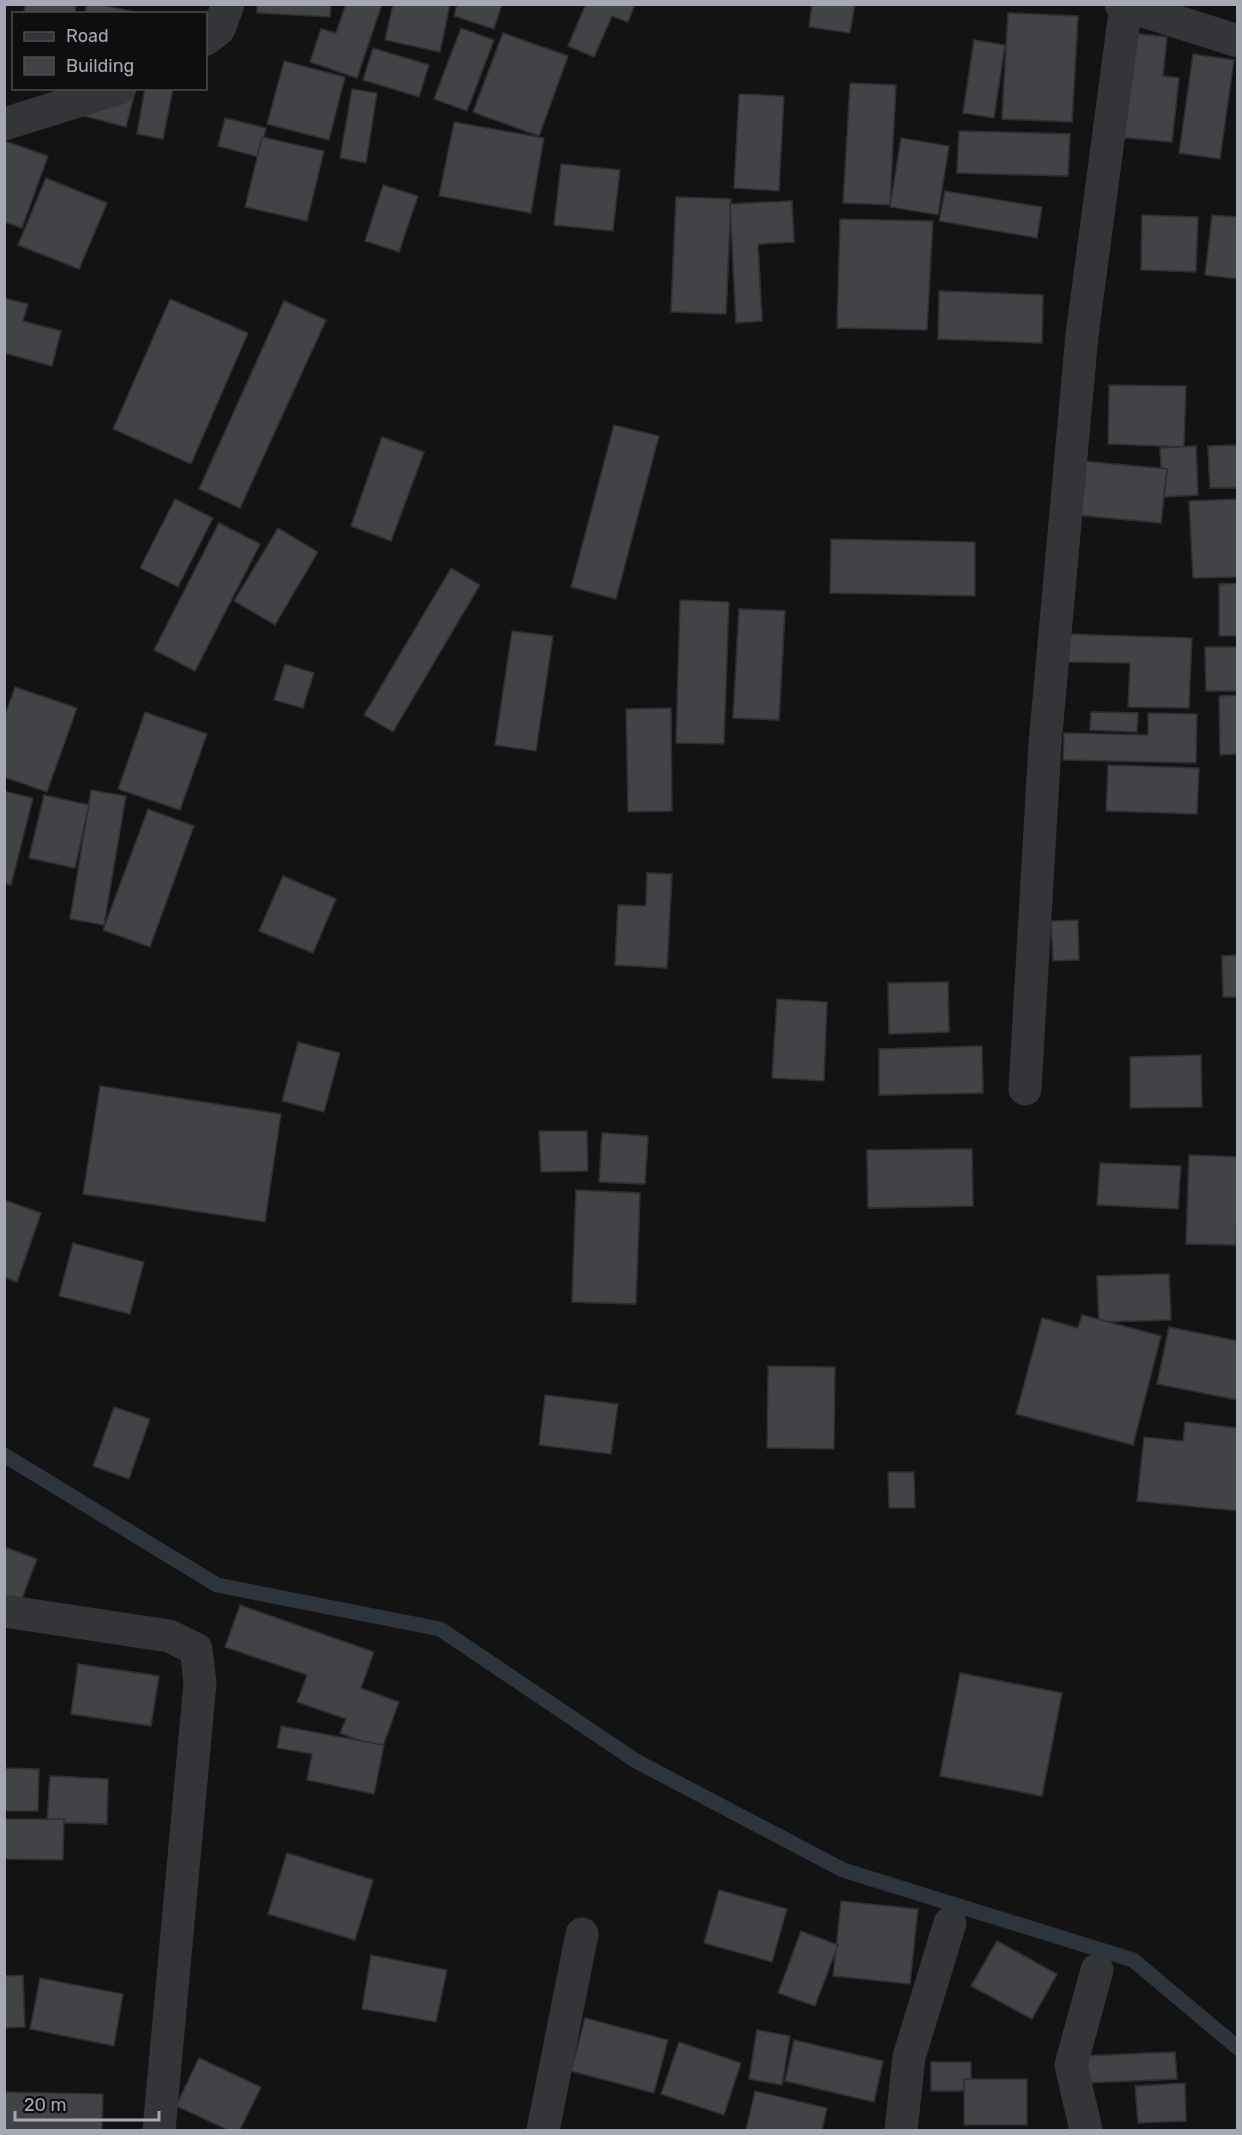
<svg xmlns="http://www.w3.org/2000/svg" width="1242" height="2135" font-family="Rubik,sans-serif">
  <rect width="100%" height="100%" fill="#131314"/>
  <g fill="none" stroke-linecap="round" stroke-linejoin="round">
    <path stroke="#2e343c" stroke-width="15" d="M 4,1455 L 217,1585 L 440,1629 L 636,1761 L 843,1870 L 1133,1960 L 1238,2048"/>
  </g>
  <g fill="#424347" stroke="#2e2d30" stroke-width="1.5">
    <path d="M 25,4 L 76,4 L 75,14 L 24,14 Z"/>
    <path d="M 25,4 L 76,4 L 75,14 L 24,14 Z"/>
    <path d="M 87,4 L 98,4 L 143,14 L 85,14 Z"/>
    <path d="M 87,4 L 98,4 L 143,14 L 85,14 Z"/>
    <path d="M 257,4 L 331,4 L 330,17 L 257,13 Z"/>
    <path d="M 346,4 L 382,4 L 357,78 L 310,62 L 321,29 L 336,33 Z"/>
    <path d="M 346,4 L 382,4 L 357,78 L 310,62 L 321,29 L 336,33 Z"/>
    <path d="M 393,4 L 450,4 L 440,52 L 385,40 Z"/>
    <path d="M 457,4 L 502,4 L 494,29 L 454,16 Z"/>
    <path d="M 586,4 L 635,4 L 628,22 L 612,16 L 594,57 L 568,46 Z"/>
    <path d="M 586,4 L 635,4 L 628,22 L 612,16 L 594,57 L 568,46 Z"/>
    <path d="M 812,4 L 855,4 L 850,33 L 809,27 Z"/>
    <path d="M 1008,13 L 1078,16 L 1072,122 L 1002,119 Z"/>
    <path d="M 1008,13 L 1078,16 L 1072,122 L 1002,119 Z"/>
    <path d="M 461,28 L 494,40 L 467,111 L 434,99 Z"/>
    <path d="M 503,33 L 568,56 L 539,136 L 473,112 Z"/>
    <path d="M 503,33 L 568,56 L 539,136 L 473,112 Z"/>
    <path d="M 1130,33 L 1167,37 L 1163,76 L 1179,78 L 1172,142 L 1118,137 Z"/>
    <path d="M 1130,33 L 1167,37 L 1163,76 L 1179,78 L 1172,142 L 1118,137 Z"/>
    <path d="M 974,40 L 1005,45 L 994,118 L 963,113 Z"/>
    <path d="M 974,40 L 1005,45 L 994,118 L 963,113 Z"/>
    <path d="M 373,48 L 429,65 L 419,97 L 363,80 Z"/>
    <path d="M 1193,54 L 1234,60 L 1220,159 L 1179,153 Z"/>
    <path d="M 284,61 L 345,77 L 329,140 L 267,124 Z"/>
    <path d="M 850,83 L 896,85 L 890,205 L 843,203 Z"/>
    <path d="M 136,88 L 126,127 L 61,110 Z"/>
    <path d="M 145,88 L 173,88 L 163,139 L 137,134 Z"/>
    <path d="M 145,88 L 173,88 L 163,139 L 137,134 Z"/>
    <path d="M 352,89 L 377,93 L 366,163 L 340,158 Z"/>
    <path d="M 739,94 L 784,96 L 779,191 L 734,188 Z"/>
    <path d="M 225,118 L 266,128 L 259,157 L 218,146 Z"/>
    <path d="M 225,118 L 266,128 L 259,157 L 218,146 Z"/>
    <path d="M 454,122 L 544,138 L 531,213 L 439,196 Z"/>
    <path d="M 959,131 L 1070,134 L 1068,176 L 957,173 Z"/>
    <path d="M 959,131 L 1070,134 L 1068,176 L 957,173 Z"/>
    <path d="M 262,137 L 324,151 L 307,221 L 245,207 Z"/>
    <path d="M 901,138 L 949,146 L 938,215 L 890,207 Z"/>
    <path d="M 5,141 L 48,156 L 22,228 L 4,222 Z"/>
    <path d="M 561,164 L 620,170 L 613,231 L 554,225 Z"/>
    <path d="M 46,178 L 107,203 L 79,269 L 18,245 Z"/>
    <path d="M 46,178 L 107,203 L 79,269 L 18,245 Z"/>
    <path d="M 383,185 L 418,196 L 399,252 L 365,241 Z"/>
    <path d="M 945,191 L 1042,207 L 1037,238 L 939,221 Z"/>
    <path d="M 676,197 L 731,199 L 726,314 L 671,312 Z"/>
    <path d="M 676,197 L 731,199 L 726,314 L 671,312 Z"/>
    <path d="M 792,201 L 794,242 L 758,244 L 762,321 L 736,323 L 730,204 Z"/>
    <path d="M 792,201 L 794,242 L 758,244 L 762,321 L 736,323 L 730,204 Z"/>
    <path d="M 1142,215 L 1198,217 L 1196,272 L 1141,270 Z"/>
    <path d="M 1212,215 L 1238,217 L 1238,279 L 1205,275 Z"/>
    <path d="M 840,219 L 933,221 L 927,330 L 837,328 Z"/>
    <path d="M 939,291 L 1043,295 L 1042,343 L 938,339 Z"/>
    <path d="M 939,291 L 1043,295 L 1042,343 L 938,339 Z"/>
    <path d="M 4,298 L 28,304 L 23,321 L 61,331 L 52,366 L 4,353 Z"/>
    <path d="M 4,298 L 28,304 L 23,321 L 61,331 L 52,366 L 4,353 Z"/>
    <path d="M 170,299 L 248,333 L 191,464 L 113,429 Z"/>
    <path d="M 284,301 L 326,320 L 240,508 L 199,489 Z"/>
    <path d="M 284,301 L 326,320 L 240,508 L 199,489 Z"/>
    <path d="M 1109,385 L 1186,386 L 1184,447 L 1108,444 Z"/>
    <path d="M 614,425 L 659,436 L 616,599 L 571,587 Z"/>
    <path d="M 382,437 L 424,452 L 391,541 L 351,526 Z"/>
    <path d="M 382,437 L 424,452 L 391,541 L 351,526 Z"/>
    <path d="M 1238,445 L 1238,488 L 1210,488 L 1208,446 Z"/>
    <path d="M 1238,445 L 1238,488 L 1210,488 L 1208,446 Z"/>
    <path d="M 1196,446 L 1198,495 L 1163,497 L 1160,448 Z"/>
    <path d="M 1196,446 L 1198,495 L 1163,497 L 1160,448 Z"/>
    <path d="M 1071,460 L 1167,469 L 1161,523 L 1065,514 Z"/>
    <path d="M 1071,460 L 1167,469 L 1161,523 L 1065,514 Z"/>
    <path d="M 175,499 L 213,518 L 178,587 L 140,568 Z"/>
    <path d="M 1238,499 L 1238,577 L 1193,578 L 1189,501 Z"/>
    <path d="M 219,523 L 260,544 L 195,671 L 154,650 Z"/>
    <path d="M 219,523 L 260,544 L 195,671 L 154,650 Z"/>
    <path d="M 278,528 L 318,552 L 275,625 L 234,601 Z"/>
    <path d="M 831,539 L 975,542 L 975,596 L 830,593 Z"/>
    <path d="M 451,568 L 480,585 L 393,732 L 364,715 Z"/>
    <path d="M 1238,583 L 1238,636 L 1219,636 L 1219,584 Z"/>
    <path d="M 680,600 L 729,602 L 724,744 L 676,743 Z"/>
    <path d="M 739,609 L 785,611 L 779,720 L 733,718 Z"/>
    <path d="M 739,609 L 785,611 L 779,720 L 733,718 Z"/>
    <path d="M 512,631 L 553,636 L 536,751 L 495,745 Z"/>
    <path d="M 1066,634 L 1192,638 L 1189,708 L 1128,707 L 1130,663 L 1065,662 Z"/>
    <path d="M 1205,647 L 1238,647 L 1238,691 L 1206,691 Z"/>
    <path d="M 1205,647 L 1238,647 L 1238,691 L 1206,691 Z"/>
    <path d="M 285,664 L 314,673 L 303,708 L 274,700 Z"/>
    <path d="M 15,687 L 77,708 L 47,792 L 4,777 L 4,718 Z"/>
    <path d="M 1238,695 L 1238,754 L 1220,755 L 1219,696 Z"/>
    <path d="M 671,708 L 672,811 L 628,812 L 626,709 Z"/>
    <path d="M 145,712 L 207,734 L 180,810 L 118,789 Z"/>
    <path d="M 1091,712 L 1138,713 L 1137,732 L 1090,730 Z"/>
    <path d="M 1091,712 L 1138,713 L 1137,732 L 1090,730 Z"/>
    <path d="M 1148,713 L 1197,714 L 1196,763 L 1063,760 L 1064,733 L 1148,735 Z"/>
    <path d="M 1108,765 L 1199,768 L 1197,814 L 1106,811 Z"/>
    <path d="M 91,790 L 126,796 L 104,925 L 70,919 Z"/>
    <path d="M 4,791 L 33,798 L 11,885 L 4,883 Z"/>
    <path d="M 44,795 L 89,805 L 75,868 L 29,858 Z"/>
    <path d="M 44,795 L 89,805 L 75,868 L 29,858 Z"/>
    <path d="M 148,809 L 194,826 L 150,947 L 103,930 Z"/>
    <path d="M 647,873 L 672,874 L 667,968 L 615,965 L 618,905 L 646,906 Z"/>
    <path d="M 647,873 L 672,874 L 667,968 L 615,965 L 618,905 L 646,906 Z"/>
    <path d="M 283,876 L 336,899 L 313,953 L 259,931 Z"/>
    <path d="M 283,876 L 336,899 L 313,953 L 259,931 Z"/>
    <path d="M 1078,920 L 1079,960 L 1053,961 L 1051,921 Z"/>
    <path d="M 1238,955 L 1238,997 L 1223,997 L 1222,956 Z"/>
    <path d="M 1238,955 L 1238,997 L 1223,997 L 1222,956 Z"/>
    <path d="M 948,982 L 949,1032 L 889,1034 L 888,983 Z"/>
    <path d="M 948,982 L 949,1032 L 889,1034 L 888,983 Z"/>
    <path d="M 777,999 L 827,1002 L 824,1081 L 772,1078 Z"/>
    <path d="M 298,1042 L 340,1053 L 324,1112 L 282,1101 Z"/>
    <path d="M 982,1046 L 983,1093 L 879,1095 L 879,1049 Z"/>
    <path d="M 982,1046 L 983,1093 L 879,1095 L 879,1049 Z"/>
    <path d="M 1201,1055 L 1202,1107 L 1130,1108 L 1130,1057 Z"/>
    <path d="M 100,1086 L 281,1114 L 265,1222 L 83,1194 Z"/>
    <path d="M 539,1131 L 587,1131 L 588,1171 L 541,1172 Z"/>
    <path d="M 602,1133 L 648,1136 L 645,1184 L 599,1182 Z"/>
    <path d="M 602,1133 L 648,1136 L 645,1184 L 599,1182 Z"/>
    <path d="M 972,1149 L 973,1206 L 868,1208 L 867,1150 Z"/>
    <path d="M 972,1149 L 973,1206 L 868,1208 L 867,1150 Z"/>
    <path d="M 1189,1155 L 1238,1157 L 1236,1245 L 1186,1244 Z"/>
    <path d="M 1189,1155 L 1238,1157 L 1236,1245 L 1186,1244 Z"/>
    <path d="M 1100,1163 L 1181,1166 L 1178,1209 L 1097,1205 Z"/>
    <path d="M 576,1190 L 640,1193 L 636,1304 L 572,1302 Z"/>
    <path d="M 576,1190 L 640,1193 L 636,1304 L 572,1302 Z"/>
    <path d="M 4,1200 L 41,1213 L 17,1282 L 4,1277 Z"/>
    <path d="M 4,1200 L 41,1213 L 17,1282 L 4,1277 Z"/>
    <path d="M 73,1243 L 144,1262 L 130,1314 L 59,1296 Z"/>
    <path d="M 1169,1274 L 1171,1320 L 1099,1322 L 1097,1276 Z"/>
    <path d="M 1169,1274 L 1171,1320 L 1099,1322 L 1097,1276 Z"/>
    <path d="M 1082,1315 L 1161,1336 L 1133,1445 L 1016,1414 L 1042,1318 L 1078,1328 Z"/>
    <path d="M 1082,1315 L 1161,1336 L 1133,1445 L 1016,1414 L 1042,1318 L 1078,1328 Z"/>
    <path d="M 1169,1327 L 1238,1341 L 1238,1400 L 1157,1384 Z"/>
    <path d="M 1169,1327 L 1238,1341 L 1238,1400 L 1157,1384 Z"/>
    <path d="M 768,1366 L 835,1367 L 834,1449 L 767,1448 Z"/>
    <path d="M 545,1395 L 618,1404 L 611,1454 L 539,1445 Z"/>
    <path d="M 114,1407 L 150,1419 L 129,1479 L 93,1466 Z"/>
    <path d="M 1185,1422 L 1238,1428 L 1238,1511 L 1137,1501 L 1144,1437 L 1183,1441 Z"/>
    <path d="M 888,1472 L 914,1472 L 915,1508 L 889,1508 Z"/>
    <path d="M 4,1547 L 37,1559 L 16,1614 L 4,1610 Z"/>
    <path d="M 4,1547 L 37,1559 L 16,1614 L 4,1610 Z"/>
    <path d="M 240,1605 L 374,1652 L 361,1688 L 399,1702 L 382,1749 L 340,1733 L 346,1719 L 297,1702 L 307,1675 L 225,1647 Z"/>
    <path d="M 78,1664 L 159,1676 L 151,1726 L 71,1714 Z"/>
    <path d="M 78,1664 L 159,1676 L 151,1726 L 71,1714 Z"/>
    <path d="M 960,1673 L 1062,1693 L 1042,1796 L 940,1776 Z"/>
    <path d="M 960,1673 L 1062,1693 L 1042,1796 L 940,1776 Z"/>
    <path d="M 281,1726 L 384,1745 L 374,1794 L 307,1780 L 312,1754 L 277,1748 Z"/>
    <path d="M 4,1768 L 39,1769 L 38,1811 L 4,1811 Z"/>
    <path d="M 50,1776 L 108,1779 L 107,1824 L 47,1822 Z"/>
    <path d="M 50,1776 L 108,1779 L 107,1824 L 47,1822 Z"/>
    <path d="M 4,1819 L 64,1819 L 63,1860 L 4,1859 Z"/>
    <path d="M 287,1853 L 373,1880 L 355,1940 L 268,1914 Z"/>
    <path d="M 287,1853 L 373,1880 L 355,1940 L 268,1914 Z"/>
    <path d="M 719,1890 L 787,1909 L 772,1962 L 704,1943 Z"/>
    <path d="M 841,1901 L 918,1909 L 910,1984 L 833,1976 Z"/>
    <path d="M 801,1931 L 838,1945 L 815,2006 L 778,1993 Z"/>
    <path d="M 997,1941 L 1057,1974 L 1032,2019 L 971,1986 Z"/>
    <path d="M 997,1941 L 1057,1974 L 1032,2019 L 971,1986 Z"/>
    <path d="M 371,1955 L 447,1970 L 436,2022 L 362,2009 Z"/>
    <path d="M 23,1975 L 25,2027 L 4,2028 L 4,1976 Z"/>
    <path d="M 40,1978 L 123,1994 L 114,2046 L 30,2029 Z"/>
    <path d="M 585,2018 L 668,2040 L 654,2093 L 571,2071 Z"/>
    <path d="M 757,2030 L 790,2036 L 782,2085 L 749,2079 Z"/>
    <path d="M 757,2030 L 790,2036 L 782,2085 L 749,2079 Z"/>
    <path d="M 794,2040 L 883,2061 L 874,2102 L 785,2081 Z"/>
    <path d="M 794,2040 L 883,2061 L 874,2102 L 785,2081 Z"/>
    <path d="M 679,2042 L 741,2063 L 724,2115 L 661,2094 Z"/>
    <path d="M 1175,2052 L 1177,2079 L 1084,2083 L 1083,2056 Z"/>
    <path d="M 1175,2052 L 1177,2079 L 1084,2083 L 1083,2056 Z"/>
    <path d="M 199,2058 L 261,2087 L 240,2130 L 228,2130 L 176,2106 Z"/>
    <rect x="931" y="2062" width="40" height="29"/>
    <rect x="931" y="2062" width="40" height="29"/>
    <rect x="964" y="2079" width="63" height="46"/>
    <path d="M 1185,2083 L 1186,2121 L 1138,2123 L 1135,2086 Z"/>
    <path d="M 755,2091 L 827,2108 L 822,2130 L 746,2130 Z"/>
    <path d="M 4,2092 L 103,2094 L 102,2130 L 4,2130 Z"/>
  </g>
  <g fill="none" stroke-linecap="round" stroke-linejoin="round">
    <g stroke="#343539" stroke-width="33">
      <path d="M 1121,4 L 1238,41"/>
      <path d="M 206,39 L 219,29 L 228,4"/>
      <path d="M 4,124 L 120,88"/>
      <path d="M 1025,1089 L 1045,744 L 1082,335 L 1126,5"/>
      <path d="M 4,1611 L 169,1636 L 196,1649 L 200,1683 L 159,2130"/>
      <path d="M 543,2130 L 582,1934"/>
      <path d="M 901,2130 L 909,2057 L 950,1923"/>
      <path d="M 1086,2130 L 1071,2065 L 1097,1970"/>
    </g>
  </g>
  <rect width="1242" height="2135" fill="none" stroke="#a6a9b4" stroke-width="12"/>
  <rect x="12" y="12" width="195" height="78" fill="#0e0e0f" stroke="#4b4c51" stroke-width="1.5"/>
  <rect x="24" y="32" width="30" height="9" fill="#343539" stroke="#4b4c51" stroke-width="1.5"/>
  <text x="66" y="42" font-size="18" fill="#a6a9b4">Road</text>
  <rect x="24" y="57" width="30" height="18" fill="#424347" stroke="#4b4c51" stroke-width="1.5"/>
  <text x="66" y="72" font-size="18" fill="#a6a9b4">Building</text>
  <path d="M15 2111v9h144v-9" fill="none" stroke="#a6a9b4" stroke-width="3"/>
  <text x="24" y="2111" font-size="18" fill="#a6a9b4" stroke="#0e0e0f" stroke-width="4.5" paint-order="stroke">20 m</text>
</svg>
